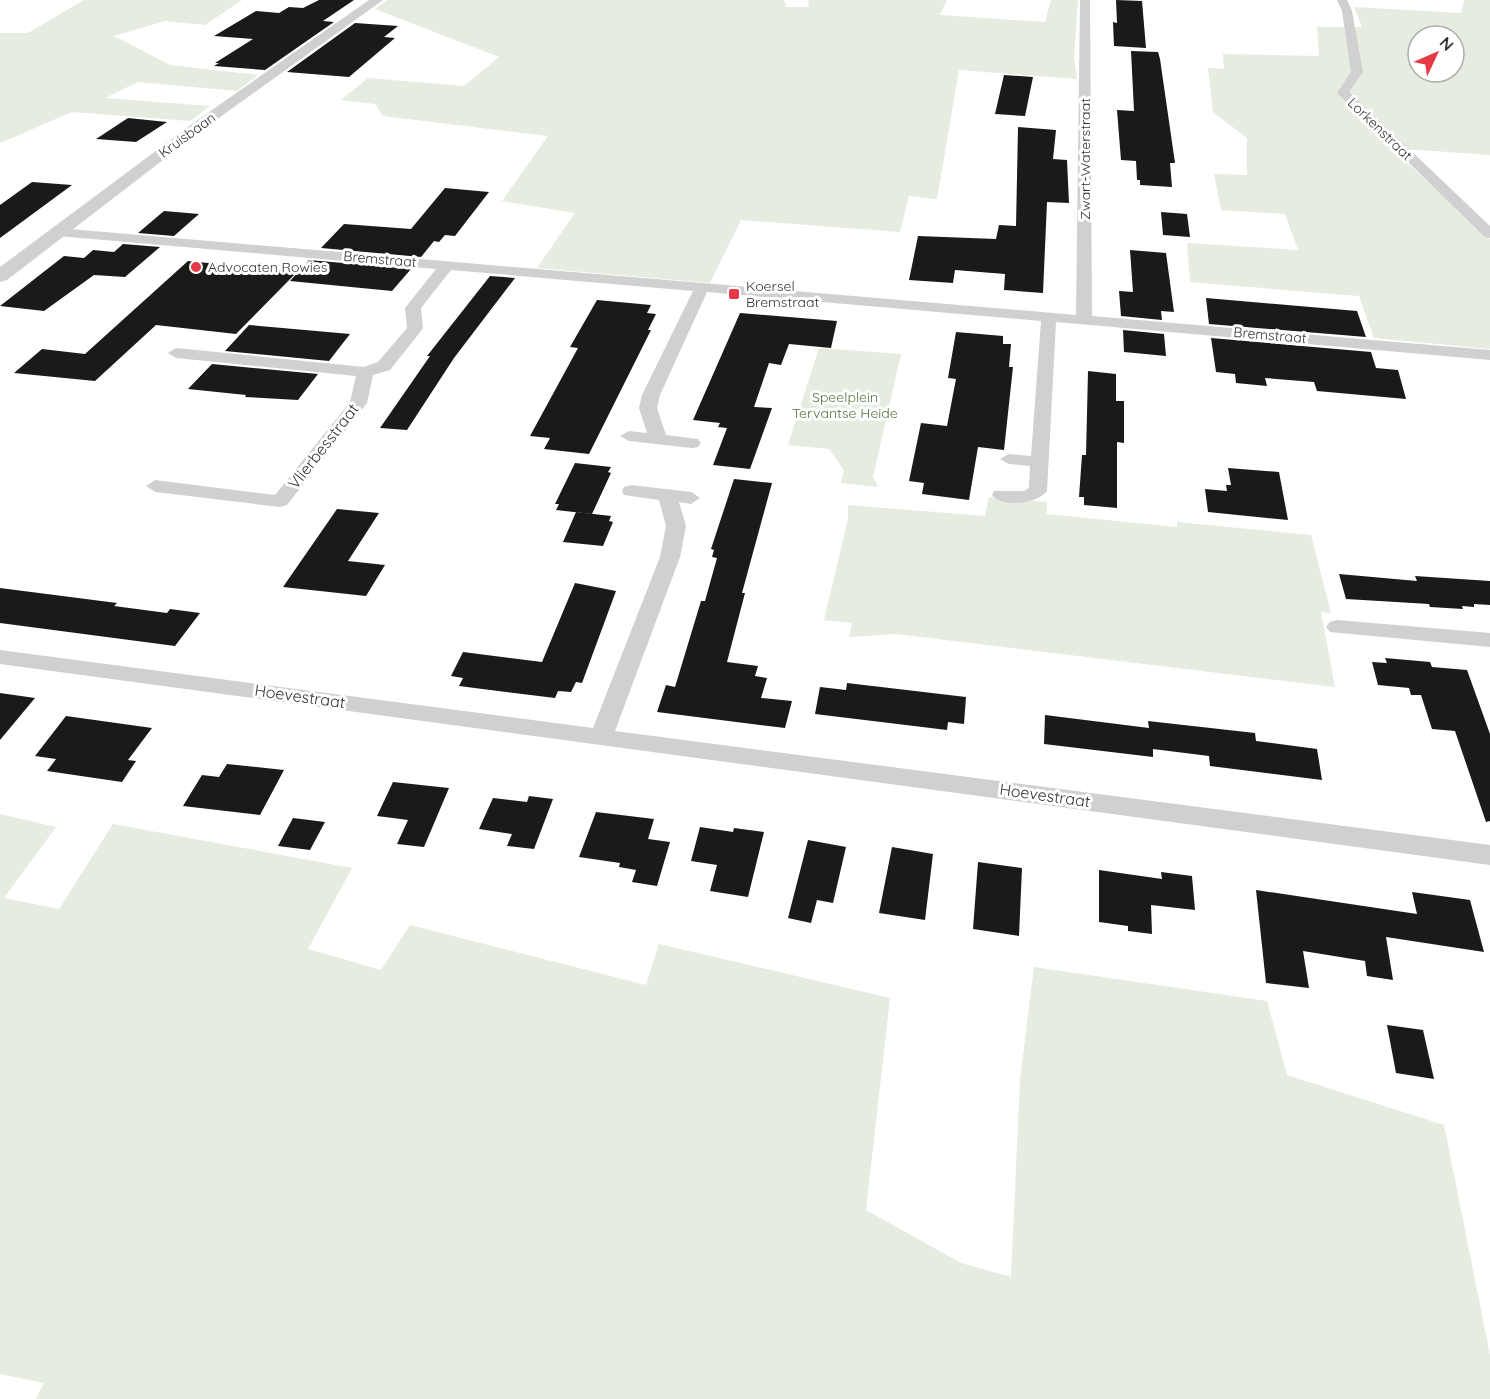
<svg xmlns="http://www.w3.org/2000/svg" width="1490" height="1399" font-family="Quicksand,sans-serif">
  <rect width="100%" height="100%" fill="#fff"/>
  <g fill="#e6ecdf" fill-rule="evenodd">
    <path d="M 84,0 L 242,0 L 205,25 L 165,21 L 114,36 L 170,65 L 258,75 L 237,91 L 138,82 L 105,98 L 210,106 L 190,121 L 72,112 L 0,143 L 0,33 L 28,33 Z"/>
    <path d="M 388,0 L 784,0 L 786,7 L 809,7 L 808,0 L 947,0 L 940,15 L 1045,22 L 1051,0 L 1078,0 L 1074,57 L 1077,79 L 959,70 L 937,199 L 909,196 L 900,232 L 741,220 L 710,283 L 537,268 L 575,213 L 502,201 L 548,136 L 383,116 L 375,104 L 341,100 L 368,78 L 464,86 L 499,57 L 375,9 Z"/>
    <path d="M 1464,0 L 1490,0 L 1490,155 L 1391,148 L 1490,239 L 1490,349 L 1374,338 L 1359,296 L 1190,282 L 1187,243 L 1298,250 L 1285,214 L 1221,210 L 1214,174 L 1247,175 L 1247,138 L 1213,112 L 1208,68 L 1224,69 L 1223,54 L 1319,56 L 1317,27 L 1362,27 L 1354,7 L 1461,13 ZM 1418,36 L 1454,36 L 1454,72 L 1418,72 Z"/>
    <path d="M 819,348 L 901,354 L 873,477 L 878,487 L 841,483 L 844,470 L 829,449 L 788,445 Z"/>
    <path d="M 989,497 L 1047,502 L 1047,514 L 1177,527 L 1177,522 L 1311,535 L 1331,613 L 1321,612 L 1335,687 L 896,634 L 849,637 L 852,623 L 824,620 L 848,519 L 848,505 L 985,516 Z"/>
    <path d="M 0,814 L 56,827 L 4,898 L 59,909 L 113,824 L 352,868 L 308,949 L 381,970 L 410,925 L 646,985 L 659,944 L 890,998 L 866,1210 L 961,1263 L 1011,1277 L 1020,1080 L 1034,967 L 1267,1001 L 1287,1075 L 1444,1125 L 1490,1355 L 1490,1399 L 36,1399 L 44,1383 L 0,1374 Z"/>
  </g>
  <g fill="#1a1a1a">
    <path d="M 319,0 L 354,0 L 323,21 L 334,22 L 265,70 L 214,66 L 219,63 L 215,63 L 253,39 L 214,36 L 256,11 L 279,13 L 289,7 L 303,8 Z"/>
    <path d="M 1116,0 L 1142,1 L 1146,48 L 1114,46 L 1113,22 L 1117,23 Z"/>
    <path d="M 355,23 L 398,26 L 384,37 L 395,38 L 349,77 L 287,72 Z"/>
    <path d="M 1131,51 L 1158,52 L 1160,59 L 1175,163 L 1170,163 L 1172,187 L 1140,185 L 1140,180 L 1137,180 L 1136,161 L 1121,160 L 1117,110 L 1134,111 Z"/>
    <path d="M 1004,75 L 1033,77 L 1025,116 L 995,114 Z"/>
    <path d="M 128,118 L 167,122 L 136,142 L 96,139 Z"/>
    <path d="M 1018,127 L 1056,130 L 1053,159 L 1067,160 L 1069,203 L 1047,202 L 1043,293 L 1004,290 L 1005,274 L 955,270 L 953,283 L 909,280 L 918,236 L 996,239 L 999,225 L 1016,226 Z"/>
    <path d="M 32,182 L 72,185 L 0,238 L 0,205 Z"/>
    <path d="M 445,188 L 489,192 L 455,236 L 445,235 L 439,242 L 434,241 L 421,257 L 321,248 L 344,224 L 411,229 Z"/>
    <path d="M 164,211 L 199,214 L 174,236 L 138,233 Z"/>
    <path d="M 1161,212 L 1187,214 L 1190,237 L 1163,235 Z"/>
    <path d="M 123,244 L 160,247 L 125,277 L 94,275 L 44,311 L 0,306 L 64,256 L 84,258 L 93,250 L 114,252 Z"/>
    <path d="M 1130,250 L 1166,253 L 1174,312 L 1161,311 L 1162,320 L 1121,316 L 1119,291 L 1133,292 Z"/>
    <path d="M 309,260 L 411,269 L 392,291 L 290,281 Z"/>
    <path d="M 188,261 L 297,272 L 236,334 L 156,325 L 95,381 L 14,373 L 42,349 L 85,354 Z"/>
    <path d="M 490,276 L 515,278 L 454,358 L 407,430 L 380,428 L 430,356 L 427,356 Z"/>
    <path d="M 1206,298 L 1357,311 L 1366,337 L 1209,324 Z"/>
    <path d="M 597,300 L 651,305 L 647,313 L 656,314 L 648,330 L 651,330 L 589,454 L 544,449 L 550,438 L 530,436 L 578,348 L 570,347 Z"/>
    <path d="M 740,313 L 837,321 L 831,348 L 789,344 L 781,365 L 769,363 L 754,407 L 772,408 L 750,469 L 713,465 L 727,428 L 718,427 L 720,423 L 693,420 Z"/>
    <path d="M 249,325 L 350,334 L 329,361 L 225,351 Z"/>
    <path d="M 1123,330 L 1164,334 L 1166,356 L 1124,352 Z"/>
    <path d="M 956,332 L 1003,336 L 1003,344 L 1011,344 L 1009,367 L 1013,367 L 1004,450 L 978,447 L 969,500 L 922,494 L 924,483 L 909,481 L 921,423 L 947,426 L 956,379 L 948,378 Z"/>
    <path d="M 1211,338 L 1371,352 L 1376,368 L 1398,370 L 1406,399 L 1317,391 L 1314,382 L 1265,378 L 1267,386 L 1236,383 L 1235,374 L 1216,372 Z"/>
    <path d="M 212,364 L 318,374 L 298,400 L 245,397 L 246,395 L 188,389 Z"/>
    <path d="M 1088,371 L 1116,374 L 1116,401 L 1124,401 L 1124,443 L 1117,442 L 1117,508 L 1084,505 L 1084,497 L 1079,497 L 1082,455 L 1086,455 Z"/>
    <path d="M 575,463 L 611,467 L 608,472 L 611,473 L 592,514 L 556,510 L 559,504 L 555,504 Z"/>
    <path d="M 1228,468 L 1279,472 L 1288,520 L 1208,512 L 1205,489 L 1227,491 L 1226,485 L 1231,485 Z"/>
    <path d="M 734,479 L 772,483 L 742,593 L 745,593 L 727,662 L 758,666 L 755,676 L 767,678 L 761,698 L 792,701 L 785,728 L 657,712 L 666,685 L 675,687 L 701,601 L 705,601 L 717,558 L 712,557 L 714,550 L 711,549 Z"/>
    <path d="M 337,509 L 379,513 L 348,561 L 385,565 L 366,596 L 283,587 Z"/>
    <path d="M 576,512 L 611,516 L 609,521 L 613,522 L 603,546 L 563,542 Z"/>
    <path d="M 1339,574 L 1417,581 L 1415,576 L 1490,581 L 1490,605 L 1474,604 L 1474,607 L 1462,606 L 1463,609 L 1430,607 L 1429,604 L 1346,599 Z"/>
    <path d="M 575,583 L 616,591 L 582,683 L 576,682 L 571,692 L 558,691 L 555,698 L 459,686 L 463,678 L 451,676 L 463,652 L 542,662 Z"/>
    <path d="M 0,588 L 117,603 L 114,606 L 167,613 L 170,609 L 200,613 L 175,646 L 0,623 Z"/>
    <path d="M 1385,658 L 1430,662 L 1432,667 L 1467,670 L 1490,734 L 1490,821 L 1486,822 L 1455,731 L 1432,729 L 1421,695 L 1411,695 L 1409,688 L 1378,685 L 1372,662 L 1387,663 Z"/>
    <path d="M 847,683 L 966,697 L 964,724 L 948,722 L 947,730 L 815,714 L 820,687 L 846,690 Z"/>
    <path d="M 0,693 L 35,698 L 0,740 Z"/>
    <path d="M 1045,715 L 1149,728 L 1148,721 L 1255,733 L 1256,741 L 1317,749 L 1322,780 L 1210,766 L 1209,756 L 1153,749 L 1153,757 L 1044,744 Z"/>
    <path d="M 66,716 L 152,728 L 128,760 L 136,761 L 122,782 L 47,771 L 56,759 L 35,756 Z"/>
    <path d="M 227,764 L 284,770 L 260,815 L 183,806 L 202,775 L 219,777 Z"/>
    <path d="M 393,782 L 449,788 L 424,847 L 397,844 L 408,820 L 377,816 Z"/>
    <path d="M 529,796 L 553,799 L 534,849 L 507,846 L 512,834 L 479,829 L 493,798 L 527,802 Z"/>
    <path d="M 596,812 L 654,819 L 648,839 L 670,842 L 657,886 L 632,882 L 636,870 L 619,867 L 620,863 L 579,857 Z"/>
    <path d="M 293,818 L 325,822 L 310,850 L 278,846 Z"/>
    <path d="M 700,827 L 733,832 L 734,828 L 764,832 L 748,897 L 710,891 L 717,865 L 691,861 Z"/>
    <path d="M 808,840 L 846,847 L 833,903 L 817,900 L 811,923 L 788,918 Z"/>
    <path d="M 892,847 L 933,854 L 925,920 L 879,913 Z"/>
    <path d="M 978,862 L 1022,868 L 1019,936 L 973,929 Z"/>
    <path d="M 1099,870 L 1162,879 L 1161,872 L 1192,876 L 1195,910 L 1151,905 L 1152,934 L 1128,931 L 1128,926 L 1099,922 Z"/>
    <path d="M 1256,890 L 1417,914 L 1412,892 L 1470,900 L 1484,952 L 1386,937 L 1393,980 L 1367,976 L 1365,961 L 1303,951 L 1309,988 L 1266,983 Z"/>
    <path d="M 1387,1025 L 1423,1030 L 1434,1079 L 1396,1073 Z"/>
  </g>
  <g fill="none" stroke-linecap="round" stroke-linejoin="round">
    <g fill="#d0d0d0" fill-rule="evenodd">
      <path d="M 1080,0 L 1090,0 L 1092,316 L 1490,350 L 1490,360 L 1056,322 L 1047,491 C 1038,504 1001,508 992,495 L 994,491 L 1024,491 L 1029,488 L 1030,466 L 1009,464 L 1000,459 L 1009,454 L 1031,456 L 1041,321 L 707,292 L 660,395 L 657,408 L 666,435 L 698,439 L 701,443 L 698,447 L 692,448 L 629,441 L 620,436 L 629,431 L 647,433 L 639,408 L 642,395 L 693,291 L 451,270 L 421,308 L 423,328 L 421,331 L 390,370 L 373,375 L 367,403 L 287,505 L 280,507 L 155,492 L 146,486 L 155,480 L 275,495 L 350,402 L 356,376 L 176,358 L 168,353 L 176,348 L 364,367 L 378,362 L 407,328 L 405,308 L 436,269 L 58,236 L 51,232 L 58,228 L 1076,315 Z"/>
      <path d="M 1337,0 L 1347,0 L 1352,11 L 1363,72 L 1349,92 L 1490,226 L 1490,238 L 1485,237 L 1337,93 L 1351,72 L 1342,11 Z"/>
      <path d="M 631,485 L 691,492 L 700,498 L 691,504 L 679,502 L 686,526 L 680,557 L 615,731 L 1490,845 L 1490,865 L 0,664 L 0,650 L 593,728 L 660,557 L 666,526 L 659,500 L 624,495 L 622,491 L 624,487 Z"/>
      <path d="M 1337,620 L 1490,633 L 1490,647 L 1330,632 L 1326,627 L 1330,622 Z"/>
    </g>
    <path fill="#d0d0d0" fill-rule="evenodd" d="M 369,0 L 383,0 L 202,130 L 7,280 L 0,282 L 0,267 L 192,124 Z"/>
  </g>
  <g fill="#e63946" stroke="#fff" stroke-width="2">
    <circle cx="196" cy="267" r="6"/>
    <rect x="728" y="288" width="12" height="12" rx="3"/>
  </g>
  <g text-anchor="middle" stroke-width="6" stroke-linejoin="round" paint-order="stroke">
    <g font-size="14" fill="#333" stroke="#fff">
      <text transform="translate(1380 129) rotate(44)" y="5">Lorkenstraat</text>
      <text transform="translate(187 135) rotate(-36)" y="5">Kruisbaan</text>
      <text transform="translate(1085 159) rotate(-90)" y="5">Zwart-Waterstraat</text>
      <text transform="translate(380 259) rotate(5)" y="5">Bremstraat</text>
      <text transform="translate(1270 335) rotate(5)" y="5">Bremstraat</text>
    </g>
    <g font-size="14" fill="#333" stroke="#fff" text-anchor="start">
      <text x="208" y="272">Advocaten Rowies</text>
      <text x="746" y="291">Koersel<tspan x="746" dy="16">Bremstraat</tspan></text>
    </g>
    <g font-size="14" fill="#56703f" stroke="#fff">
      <text x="845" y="402">Speelplein<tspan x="845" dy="16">Tervantse Heide</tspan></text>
    </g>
    <g font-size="16" fill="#333" stroke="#fff">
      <text transform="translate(323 446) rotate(-52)" y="6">Vlierbesstraat</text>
      <text transform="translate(300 696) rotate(8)" y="6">Hoevestraat</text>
      <text transform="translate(1045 795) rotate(8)" y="6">Hoevestraat</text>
    </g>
  </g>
  <g transform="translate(1436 54) rotate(46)"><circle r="28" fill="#ffffff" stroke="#adadad" stroke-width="1.5"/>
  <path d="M0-4.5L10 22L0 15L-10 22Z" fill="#e63946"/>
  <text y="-9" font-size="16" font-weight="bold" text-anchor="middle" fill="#333333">N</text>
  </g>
</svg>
